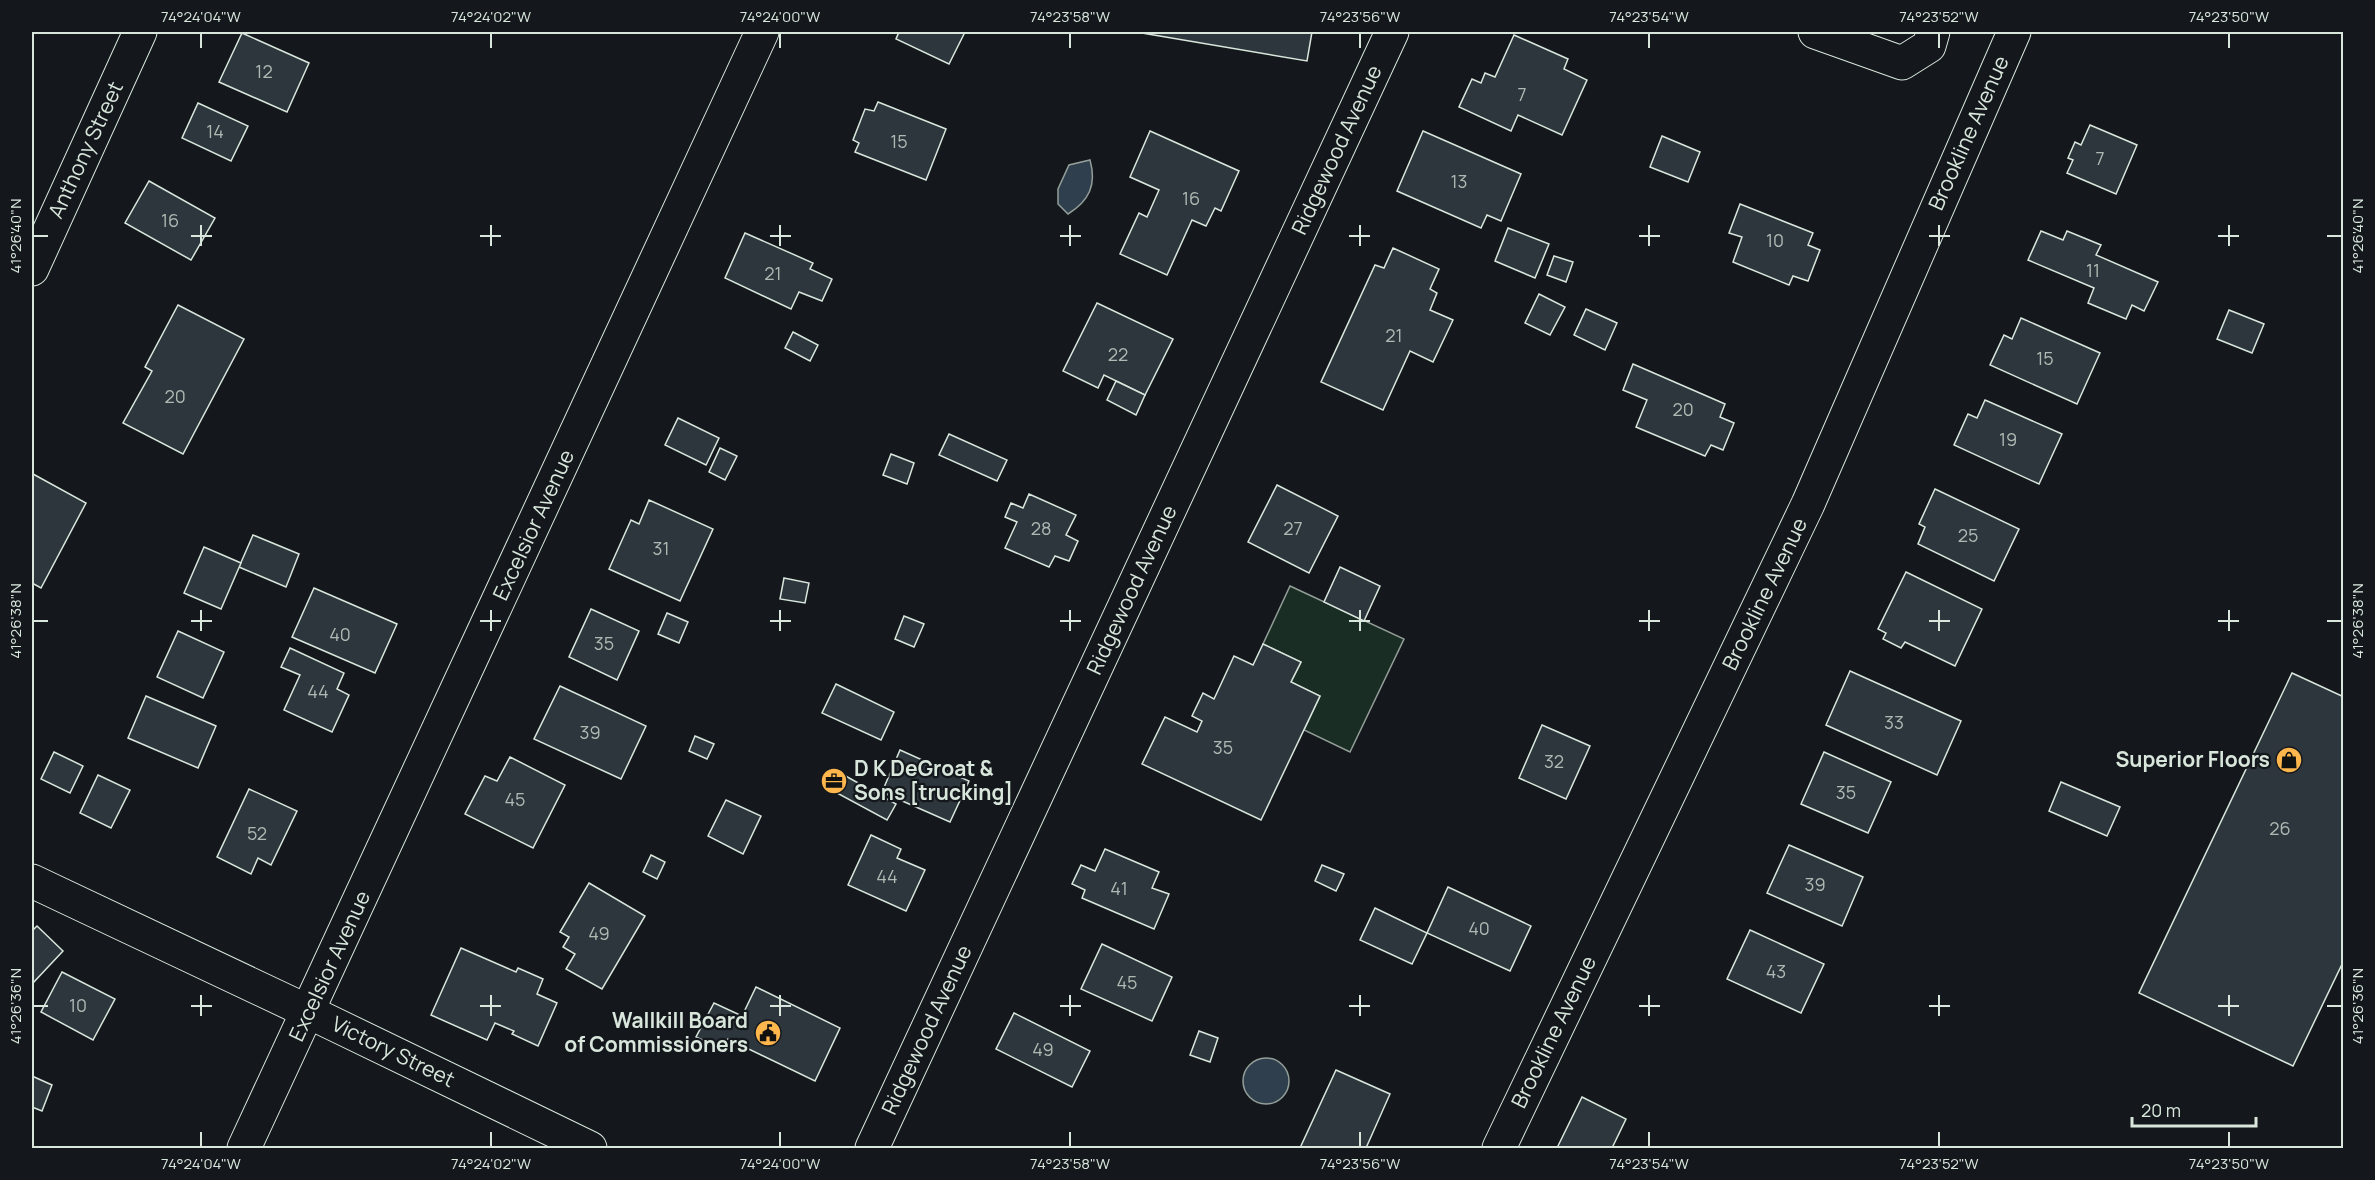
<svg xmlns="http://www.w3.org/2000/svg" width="2375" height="1180" font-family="Manrope,sans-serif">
  <rect width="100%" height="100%" fill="#14181c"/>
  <path fill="#1a2d24" stroke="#939e99" stroke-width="1.5" d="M 1290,586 L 1404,639 L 1350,752 L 1304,730 L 1320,696 L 1291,682 L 1301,662 L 1263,644 Z"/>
  <g fill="#2f3f4d" stroke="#939e99" stroke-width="1.5">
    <path d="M 1090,160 C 1097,185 1089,201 1068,214 L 1058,204 L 1058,189 L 1069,165 Z"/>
    <circle cx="1266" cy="1081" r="23"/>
  </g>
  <g fill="#2c363c" stroke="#d8e6dc" stroke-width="1.5">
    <path d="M 899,32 L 965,32 L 949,64 L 896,39 Z"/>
    <path d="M 1136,32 L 1312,32 L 1307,61 Z"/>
    <path d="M 242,33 L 309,63 L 287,112 L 219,82 Z"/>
    <path d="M 1514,35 L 1568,59 L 1564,69 L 1587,80 L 1562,135 L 1518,115 L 1511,131 L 1459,107 L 1472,79 L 1481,83 L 1485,73 L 1495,77 Z"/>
    <path d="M 878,102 L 946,129 L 926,180 L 855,152 L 859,143 L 853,140 L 865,109 L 874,111 Z"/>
    <path d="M 198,103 L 248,126 L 231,161 L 182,138 Z"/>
    <path d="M 2090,125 L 2137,145 L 2116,194 L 2067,173 L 2073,160 L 2068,158 L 2075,142 L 2081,145 Z"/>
    <path d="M 1150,131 L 1239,171 L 1221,211 L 1215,208 L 1206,226 L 1192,220 L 1167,275 L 1120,254 L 1139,213 L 1147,217 L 1159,190 L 1130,177 Z"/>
    <path d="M 1423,131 L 1521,174 L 1501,221 L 1487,215 L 1481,228 L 1397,191 Z"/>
    <path d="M 1662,136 L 1700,152 L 1688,182 L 1650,167 Z"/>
    <path d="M 149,181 L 215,218 L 191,260 L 125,223 Z"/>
    <path d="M 1740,204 L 1813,233 L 1808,245 L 1820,250 L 1808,281 L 1793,276 L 1789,285 L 1733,262 L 1742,237 L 1729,233 Z"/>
    <path d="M 1508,228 L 1549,244 L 1535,278 L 1495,261 Z"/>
    <path d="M 2041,231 L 2063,240 L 2067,231 L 2101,245 L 2096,255 L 2158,282 L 2144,311 L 2132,305 L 2126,319 L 2088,303 L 2094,288 L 2028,260 Z"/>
    <path d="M 745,233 L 813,263 L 810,269 L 832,279 L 822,301 L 799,292 L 791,309 L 725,278 Z"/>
    <path d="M 1393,248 L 1439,269 L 1430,289 L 1437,293 L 1430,310 L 1453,320 L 1433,362 L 1410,351 L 1383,410 L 1321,382 L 1375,265 L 1384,268 Z"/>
    <path d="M 1554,256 L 1573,262 L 1566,282 L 1547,275 Z"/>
    <path d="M 1539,294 L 1565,307 L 1550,335 L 1525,323 Z"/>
    <path d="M 1097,303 L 1173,339 L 1145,395 L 1104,375 L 1098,388 L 1063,371 Z"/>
    <path d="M 178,305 L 244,339 L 183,454 L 123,423 L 152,371 L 145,367 Z"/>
    <path d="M 1586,309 L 1617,323 L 1605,350 L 1574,335 Z"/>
    <path d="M 2229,310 L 2264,324 L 2252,353 L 2217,339 Z"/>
    <path d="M 2021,318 L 2100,353 L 2077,404 L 1990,365 L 2004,335 L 2012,339 Z"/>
    <path d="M 793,332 L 818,345 L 810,361 L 785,348 Z"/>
    <path d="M 1633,364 L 1725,404 L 1720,417 L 1734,423 L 1723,450 L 1711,445 L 1705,456 L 1636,427 L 1647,400 L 1623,390 Z"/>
    <path d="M 1116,381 L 1145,395 L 1136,415 L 1107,400 Z"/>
    <path d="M 1985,400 L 2062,434 L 2039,484 L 1954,445 L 1968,414 L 1977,418 Z"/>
    <path d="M 678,418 L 719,438 L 706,465 L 665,445 Z"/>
    <path d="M 949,434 L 1007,460 L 997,481 L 939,455 Z"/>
    <path d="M 720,448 L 737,456 L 725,480 L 709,472 Z"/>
    <path d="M 891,454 L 914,463 L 907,484 L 883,475 Z"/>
    <path d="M 33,474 L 86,503 L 41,588 L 32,583 Z"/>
    <path d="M 1277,485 L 1338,516 L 1309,573 L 1248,542 Z"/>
    <path d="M 1935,489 L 2019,529 L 1994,581 L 1918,544 L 1925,527 L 1919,524 Z"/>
    <path d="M 1029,494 L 1076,515 L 1066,535 L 1078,541 L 1069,561 L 1055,556 L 1049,567 L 1005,548 L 1017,522 L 1005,517 L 1011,503 L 1023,508 Z"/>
    <path d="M 649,500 L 713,529 L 680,601 L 609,569 L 631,520 L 639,524 Z"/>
    <path d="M 253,535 L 299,554 L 286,587 L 239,567 Z"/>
    <path d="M 204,547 L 241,563 L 221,609 L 184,593 Z"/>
    <path d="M 1340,567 L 1380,586 L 1364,621 L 1324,602 Z"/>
    <path d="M 1906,572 L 1982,609 L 1955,666 L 1905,642 L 1901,648 L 1883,639 L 1886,633 L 1878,629 Z"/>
    <path d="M 784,578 L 809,583 L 805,603 L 780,599 Z"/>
    <path d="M 314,588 L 397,624 L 375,673 L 292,637 Z"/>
    <path d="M 591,609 L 639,631 L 617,680 L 569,657 Z"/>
    <path d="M 667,613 L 688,622 L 679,643 L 658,634 Z"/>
    <path d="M 904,616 L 924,624 L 914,647 L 895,639 Z"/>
    <path d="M 178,631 L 224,652 L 203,698 L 157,677 Z"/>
    <path d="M 1263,644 L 1301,662 L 1291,682 L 1320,696 L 1261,820 L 1142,764 L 1165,717 L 1197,732 L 1202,721 L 1192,716 L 1203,693 L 1214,699 L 1234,656 L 1253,665 Z"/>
    <path d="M 290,648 L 344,673 L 337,689 L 349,695 L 332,732 L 284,710 L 300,675 L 281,667 Z"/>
    <path d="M 1850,671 L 1961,721 L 1937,775 L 1826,725 Z"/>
    <path d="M 2292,673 L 2344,697 L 2344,960 L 2293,1066 L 2139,993 Z"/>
    <path d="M 836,684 L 894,712 L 881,740 L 822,713 Z"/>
    <path d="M 560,686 L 646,726 L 621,779 L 534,739 Z"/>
    <path d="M 146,696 L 216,726 L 198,768 L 128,738 Z"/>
    <path d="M 1542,725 L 1590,746 L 1566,799 L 1519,778 Z"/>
    <path d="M 695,736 L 714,744 L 707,759 L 689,751 Z"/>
    <path d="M 900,750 L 969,781 L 950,822 L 882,792 Z"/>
    <path d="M 54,752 L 83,766 L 70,793 L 41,779 Z"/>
    <path d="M 1824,752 L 1891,782 L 1868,833 L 1801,804 Z"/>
    <path d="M 510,757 L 565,785 L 533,848 L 465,814 L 485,776 L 497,781 Z"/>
    <path d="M 833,769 L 896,804 L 887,820 L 824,786 Z"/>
    <path d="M 98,775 L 130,790 L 111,828 L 80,813 Z"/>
    <path d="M 2061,782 L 2120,807 L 2107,836 L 2049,811 Z"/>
    <path d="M 249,789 L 297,811 L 271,865 L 258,858 L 251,874 L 217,857 Z"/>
    <path d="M 726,800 L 761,816 L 743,854 L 708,836 Z"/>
    <path d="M 871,835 L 901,849 L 897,858 L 925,870 L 906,911 L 848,885 Z"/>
    <path d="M 1789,845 L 1863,877 L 1842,926 L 1767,893 Z"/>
    <path d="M 1105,849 L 1159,872 L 1152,888 L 1169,894 L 1154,929 L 1082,898 L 1085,890 L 1072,884 L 1081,865 L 1095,871 Z"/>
    <path d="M 651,855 L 665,862 L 657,879 L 643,872 Z"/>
    <path d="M 1322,865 L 1344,874 L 1336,891 L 1315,881 Z"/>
    <path d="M 589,883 L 645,916 L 602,989 L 566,969 L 575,954 L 563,947 L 569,937 L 560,932 Z"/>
    <path d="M 1448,887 L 1531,926 L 1510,971 L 1427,933 Z"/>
    <path d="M 1375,908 L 1427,933 L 1412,964 L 1360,940 Z"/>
    <path d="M 37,926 L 63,951 L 32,984 L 33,942 L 32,931 Z"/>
    <path d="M 1750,930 L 1824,964 L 1801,1013 L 1727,979 Z"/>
    <path d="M 1102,944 L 1172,977 L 1152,1021 L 1081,989 Z"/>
    <path d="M 461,948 L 516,972 L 518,968 L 543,979 L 537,994 L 557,1003 L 538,1046 L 512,1034 L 514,1031 L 495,1023 L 487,1040 L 431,1015 Z"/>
    <path d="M 62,972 L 115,999 L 93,1040 L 41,1012 Z"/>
    <path d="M 756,987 L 840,1028 L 815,1081 L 728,1039 L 723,1050 L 696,1037 L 714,1003 L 742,1016 Z"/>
    <path d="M 1014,1013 L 1090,1051 L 1072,1087 L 996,1049 Z"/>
    <path d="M 1199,1031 L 1218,1038 L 1210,1062 L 1190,1055 Z"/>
    <path d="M 1336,1070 L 1390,1094 L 1366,1148 L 1300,1148 Z"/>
    <path d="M 32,1076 L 52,1085 L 42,1111 L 32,1107 Z"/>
    <path d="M 1582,1097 L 1626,1119 L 1612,1148 L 1557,1148 Z"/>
  </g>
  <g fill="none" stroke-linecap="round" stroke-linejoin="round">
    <defs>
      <g id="minor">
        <path d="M 1815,32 L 1902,63 L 1929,46 L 1933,32"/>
        <path d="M 32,269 L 140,32"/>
        <path d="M 32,881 L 309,1012 L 590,1148"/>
        <path d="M 244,1148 L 762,32"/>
        <path d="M 872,1148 L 1392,32"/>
        <path d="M 1499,1148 L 1808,504 L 2014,32"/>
      </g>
    </defs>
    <use href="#minor" stroke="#d8e6dc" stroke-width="35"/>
    <use href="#minor" stroke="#14181c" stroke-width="33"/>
  </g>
  <path fill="none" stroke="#d8e6dc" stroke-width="2" d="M 201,33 L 201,48M 491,33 L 491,48M 780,33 L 780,48M 1070,33 L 1070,48M 1360,33 L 1360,48M 1649,33 L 1649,48M 1939,33 L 1939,48M 2229,33 L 2229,48M 201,225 L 201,246M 491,225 L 491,246M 780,225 L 780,246M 1070,225 L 1070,246M 1360,225 L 1360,246M 1649,225 L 1649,246M 1939,225 L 1939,246M 2229,225 L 2229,246M 33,236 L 48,236M 191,236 L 212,236M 480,236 L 501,236M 770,236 L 791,236M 1060,236 L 1081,236M 1349,236 L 1370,236M 1639,236 L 1660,236M 1929,236 L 1950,236M 2218,236 L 2239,236M 2327,236 L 2342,236M 201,610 L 201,631M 491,610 L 491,631M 780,610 L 780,631M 1070,610 L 1070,631M 1360,610 L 1360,631M 1649,610 L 1649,631M 1939,610 L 1939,631M 2229,610 L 2229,631M 33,621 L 48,621M 191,621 L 212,621M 480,621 L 501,621M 770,621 L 791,621M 1060,621 L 1081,621M 1349,621 L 1370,621M 1639,621 L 1660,621M 1929,621 L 1950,621M 2218,621 L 2239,621M 2327,621 L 2342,621M 201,995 L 201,1016M 491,995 L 491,1016M 780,995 L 780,1016M 1070,995 L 1070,1016M 1360,995 L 1360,1016M 1649,995 L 1649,1016M 1939,995 L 1939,1016M 2229,995 L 2229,1016M 33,1006 L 48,1006M 191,1006 L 212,1006M 480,1006 L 501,1006M 770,1006 L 791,1006M 1060,1006 L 1081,1006M 1349,1006 L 1370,1006M 1639,1006 L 1660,1006M 1929,1006 L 1950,1006M 2218,1006 L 2239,1006M 2327,1006 L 2342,1006M 201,1132 L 201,1147M 491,1132 L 491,1147M 780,1132 L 780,1147M 1070,1132 L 1070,1147M 1360,1132 L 1360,1147M 1649,1132 L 1649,1147M 1939,1132 L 1939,1147M 2229,1132 L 2229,1147"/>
  <defs>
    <symbol id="shop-disc" viewBox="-11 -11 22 22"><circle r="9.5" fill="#ffb74d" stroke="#14181c"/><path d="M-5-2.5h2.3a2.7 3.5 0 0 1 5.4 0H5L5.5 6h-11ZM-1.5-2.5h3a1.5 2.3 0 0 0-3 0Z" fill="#111"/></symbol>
    <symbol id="office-disc" viewBox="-11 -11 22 22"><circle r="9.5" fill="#ffb74d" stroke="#14181c"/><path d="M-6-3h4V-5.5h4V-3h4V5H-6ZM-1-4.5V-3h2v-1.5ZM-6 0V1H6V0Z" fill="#111"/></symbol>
    <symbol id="civic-disc" viewBox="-11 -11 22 22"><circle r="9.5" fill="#ffb74d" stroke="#14181c"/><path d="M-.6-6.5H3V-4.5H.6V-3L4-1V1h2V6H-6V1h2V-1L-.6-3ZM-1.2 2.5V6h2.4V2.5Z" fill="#111"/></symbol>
  </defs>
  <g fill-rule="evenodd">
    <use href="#shop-disc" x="2274" y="745" width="30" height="30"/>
    <use href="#office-disc" x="819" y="766" width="30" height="30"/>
    <use href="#civic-disc" x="753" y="1018" width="30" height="30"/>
  </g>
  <g text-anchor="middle" stroke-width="4.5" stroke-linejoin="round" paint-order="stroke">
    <g font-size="18" fill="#adbab4">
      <text x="264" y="78">12</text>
      <text x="1522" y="101">7</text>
      <text x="215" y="138">14</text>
      <text x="899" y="148">15</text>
      <text x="2100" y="165">7</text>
      <text x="1459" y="188">13</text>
      <text x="1191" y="205">16</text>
      <text x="170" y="227">16</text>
      <text x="1775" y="247">10</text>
      <text x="2093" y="277">11</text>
      <text x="773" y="280">21</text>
      <text x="1394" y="342">21</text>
      <text x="1118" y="361">22</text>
      <text x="2045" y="365">15</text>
      <text x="175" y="403">20</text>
      <text x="1683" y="416">20</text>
      <text x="2008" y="446">19</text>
      <text x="1041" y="535">28</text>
      <text x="1293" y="535">27</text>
      <text x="1968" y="542">25</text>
      <text x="661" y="555">31</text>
      <text x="340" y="641">40</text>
      <text x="604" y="650">35</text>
      <text x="318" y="698">44</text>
      <text x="1894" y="729">33</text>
      <text x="590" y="739">39</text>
      <text x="1223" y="754">35</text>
      <text x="1554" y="768">32</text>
      <text x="1846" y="799">35</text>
      <text x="515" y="806">45</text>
      <text x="2280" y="835">26</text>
      <text x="257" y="840">52</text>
      <text x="887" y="883">44</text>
      <text x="1815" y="891">39</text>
      <text x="1119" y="895">41</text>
      <text x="1479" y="935">40</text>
      <text x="599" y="940">49</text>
      <text x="1776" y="978">43</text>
      <text x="1127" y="989">45</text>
      <text x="78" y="1012">10</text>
      <text x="1043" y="1056">49</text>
    </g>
    <g font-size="21" fill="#d8e6dc" stroke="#14181c">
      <text transform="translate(1969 133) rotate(-66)" y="7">Brookline Avenue</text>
      <text transform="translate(86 150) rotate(-65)" y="7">Anthony Street</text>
      <text transform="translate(1337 150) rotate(-65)" y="7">Ridgewood Avenue</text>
      <text transform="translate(534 525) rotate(-65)" y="7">Excelsior Avenue</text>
      <text transform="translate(1132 590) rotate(-65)" y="7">Ridgewood Avenue</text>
      <text transform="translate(1765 594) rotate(-64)" y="7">Brookline Avenue</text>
      <text transform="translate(330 966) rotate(-65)" y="7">Excelsior Avenue</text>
      <text transform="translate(927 1030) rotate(-65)" y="7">Ridgewood Avenue</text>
      <text transform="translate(1554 1032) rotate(-64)" y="7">Brookline Avenue</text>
      <text transform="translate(393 1052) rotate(26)" y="7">Victory Street</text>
    </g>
    <g font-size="21" font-weight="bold" fill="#d8e6dc" stroke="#14181c" text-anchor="end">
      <text x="2270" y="767">Superior Floors</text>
      <text x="854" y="776" text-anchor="start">D K DeGroat &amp;<tspan x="854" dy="24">Sons [trucking]</tspan></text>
      <text x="748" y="1028">Wallkill Board<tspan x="748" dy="24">of Commissioners</tspan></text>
    </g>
  </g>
  <rect width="2375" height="1180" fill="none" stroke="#14181c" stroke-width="66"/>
  <path d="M2132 1117v9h124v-9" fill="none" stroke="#d8e6dc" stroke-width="3"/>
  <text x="2141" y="1117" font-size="18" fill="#d8e6dc" stroke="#14181c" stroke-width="4.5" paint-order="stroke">20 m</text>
  <rect x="33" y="33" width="2309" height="1114" fill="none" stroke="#d8e6dc" stroke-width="2"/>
  <g font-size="15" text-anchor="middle" fill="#d8e6dc">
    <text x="201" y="22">74°24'04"W</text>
    <text x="491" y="22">74°24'02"W</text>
    <text x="780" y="22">74°24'00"W</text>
    <text x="1070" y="22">74°23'58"W</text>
    <text x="1360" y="22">74°23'56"W</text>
    <text x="1649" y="22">74°23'54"W</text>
    <text x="1939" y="22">74°23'52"W</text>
    <text x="2229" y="22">74°23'50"W</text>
    <text transform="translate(16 236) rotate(-90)" y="5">41°26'40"N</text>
    <text transform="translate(2358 236) rotate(-90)" y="5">41°26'40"N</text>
    <text transform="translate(16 621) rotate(-90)" y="5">41°26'38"N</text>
    <text transform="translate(2358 621) rotate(-90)" y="5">41°26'38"N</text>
    <text transform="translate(16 1006) rotate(-90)" y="5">41°26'36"N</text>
    <text transform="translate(2358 1006) rotate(-90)" y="5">41°26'36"N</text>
    <text x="201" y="1169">74°24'04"W</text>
    <text x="491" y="1169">74°24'02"W</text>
    <text x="780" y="1169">74°24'00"W</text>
    <text x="1070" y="1169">74°23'58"W</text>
    <text x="1360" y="1169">74°23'56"W</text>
    <text x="1649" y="1169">74°23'54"W</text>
    <text x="1939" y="1169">74°23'52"W</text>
    <text x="2229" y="1169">74°23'50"W</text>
  </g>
</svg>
